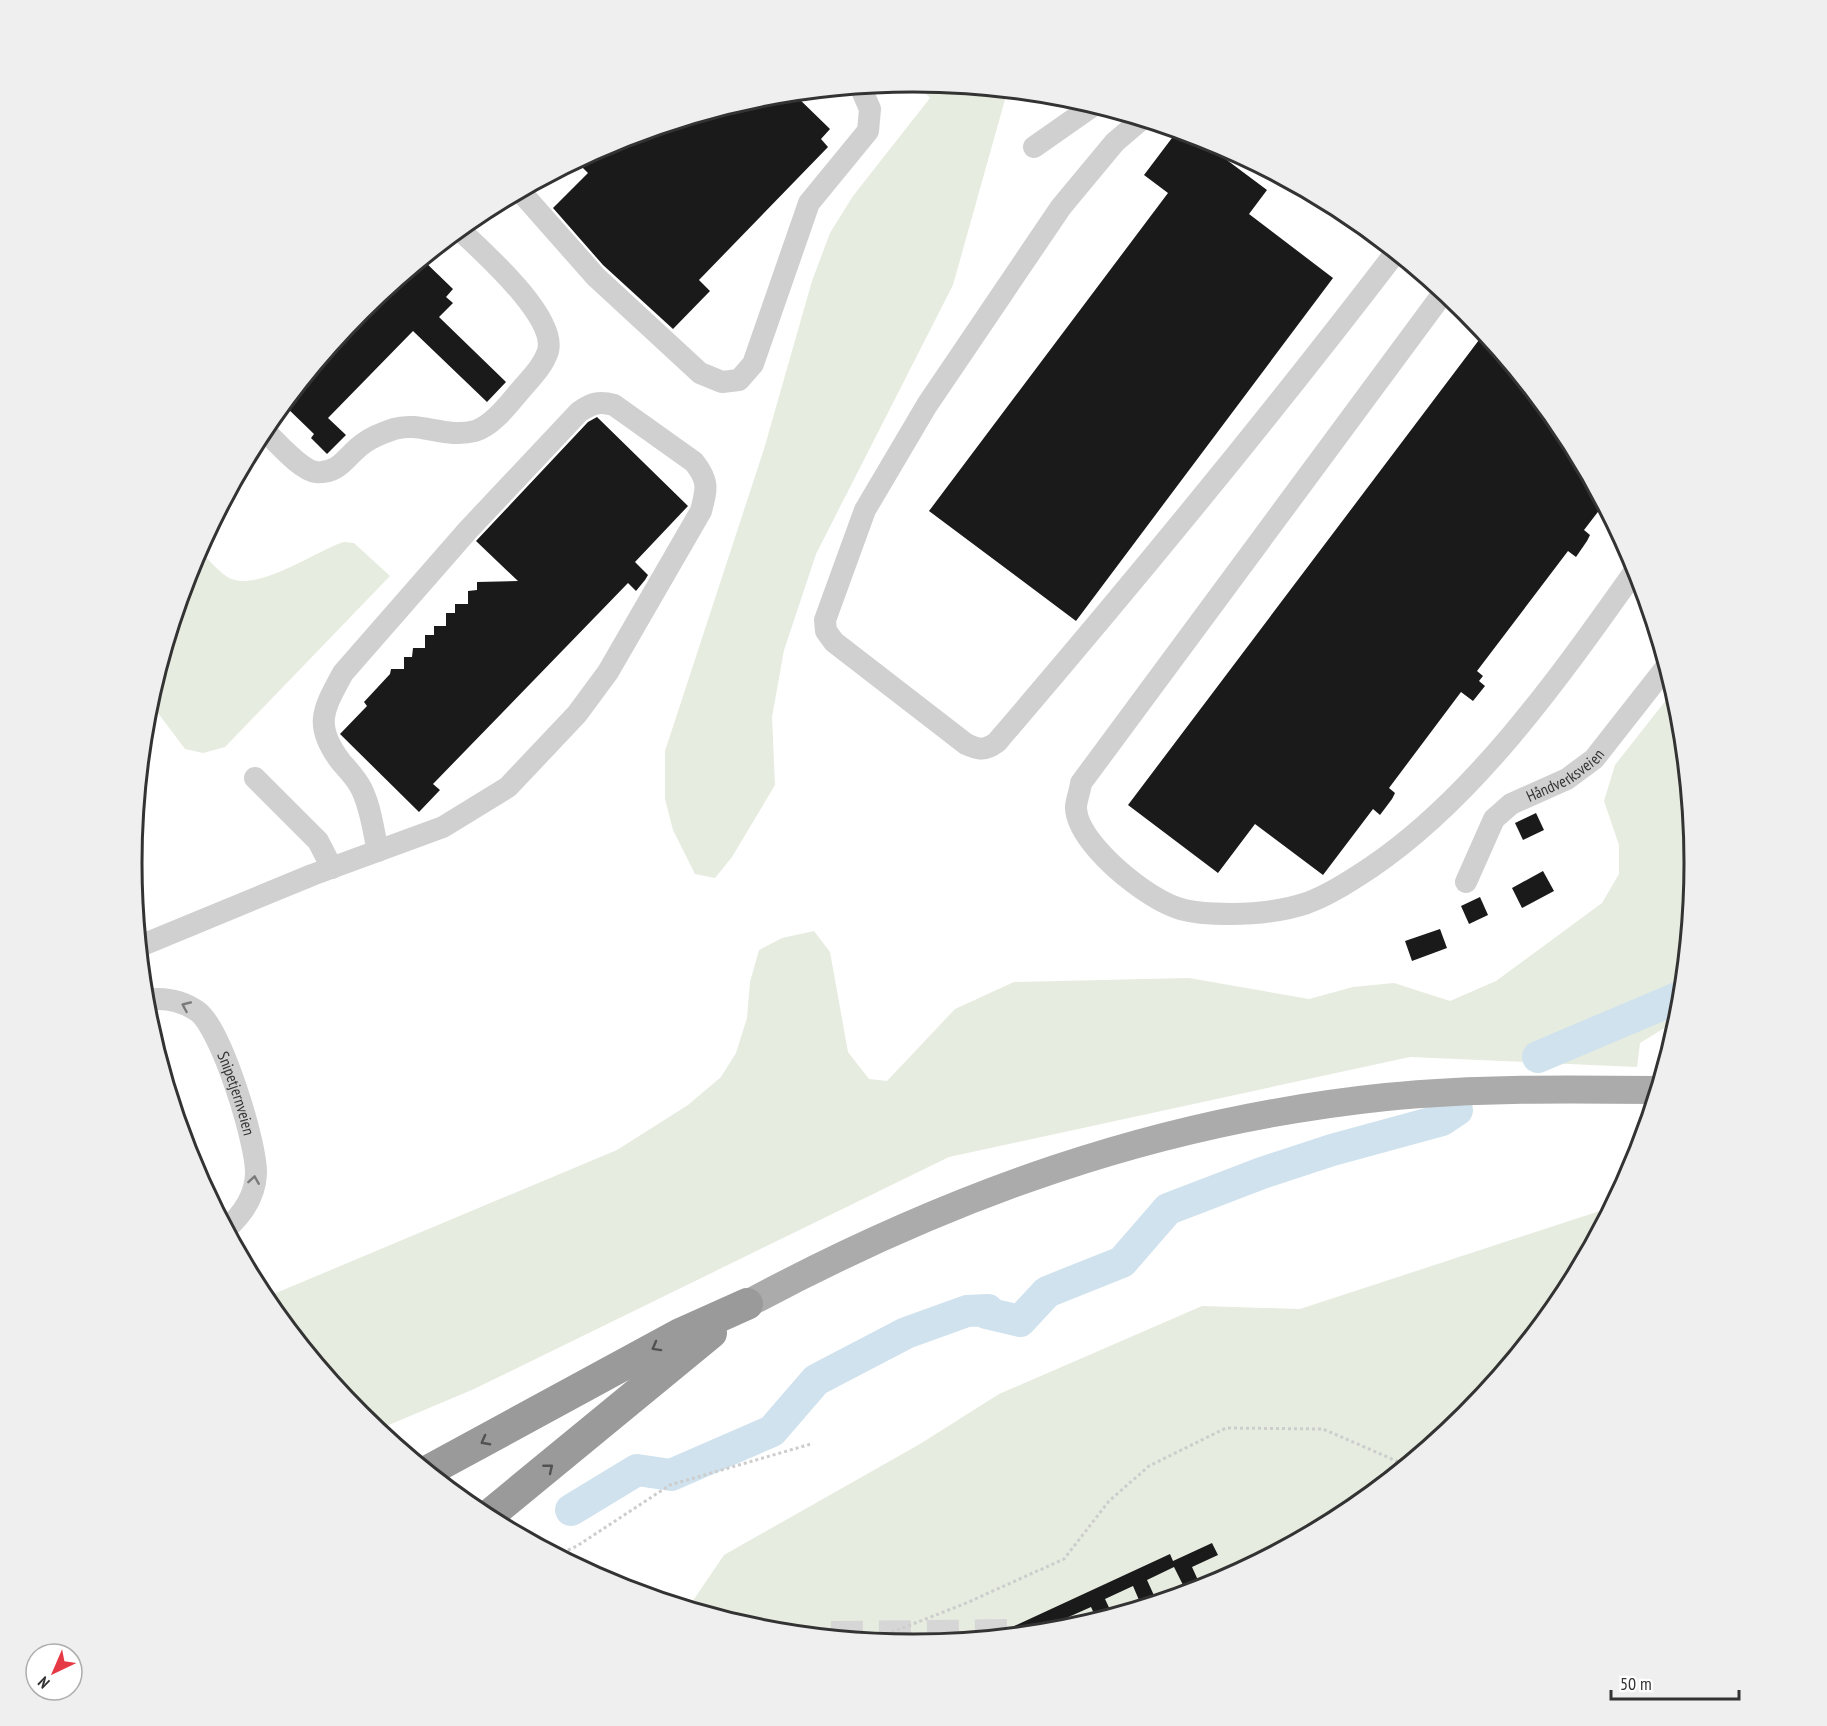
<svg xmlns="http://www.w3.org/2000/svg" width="1827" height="1726" font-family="'PT Sans Narrow',sans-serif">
  <rect width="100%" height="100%" fill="#fff"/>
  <g fill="#e6ecdf">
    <path d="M 914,81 L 1000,90 L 1006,96 L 953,285 L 816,554 L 784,650 L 772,717 L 775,785 L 732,857 L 715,878 L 695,874 L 673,830 L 665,799 L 665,751 L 764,449 L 812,281 L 830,233 L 853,196 L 930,98 Z"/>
    <path d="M 344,542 L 354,543 L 390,576 L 225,747 L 203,753 L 185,749 L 149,701 L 191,563 L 199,549 C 207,558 216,569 226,576 C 253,596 317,550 344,542 Z"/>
    <path d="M 1674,690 L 1681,711 L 1695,863 L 1680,1016 L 1679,1019 L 1640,1043 L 1637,1067 L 1410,1057 L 949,1157 L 474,1389 L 377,1430 L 360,1416 L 264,1298 L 617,1150 L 688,1105 L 721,1077 L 736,1053 L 747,1018 L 750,982 L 759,950 L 782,938 L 814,931 L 830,952 L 848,1052 L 869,1079 L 887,1081 L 955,1009 L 1014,982 L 1189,978 L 1309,999 L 1353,987 L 1394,983 L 1450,1001 L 1496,981 L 1602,903 L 1619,874 L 1619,845 L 1604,801 L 1615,765 Z"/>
    <path d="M 1612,1207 L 1564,1298 L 1466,1416 L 1348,1513 L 1212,1586 L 1066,1630 L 913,1645 L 761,1630 L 688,1608 L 724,1555 L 920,1444 L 999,1394 L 1202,1306 L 1300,1309 Z"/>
  </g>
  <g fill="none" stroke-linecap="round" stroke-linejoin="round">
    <g stroke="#cfe2ee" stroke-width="32">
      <path d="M 1538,1057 L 1682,996"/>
      <path d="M 571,1510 L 637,1470 L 671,1475 L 772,1431 L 816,1380 L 906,1333 L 967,1311 L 988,1310 L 986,1313 L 1020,1321 L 1047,1292 L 1122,1262 L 1168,1209 L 1262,1173 L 1332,1150 L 1442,1120 L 1457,1110"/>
    </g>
  </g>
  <g fill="#1a1a1a">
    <path d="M 793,93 L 830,129 L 821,139 L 828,147 L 699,280 L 710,291 L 673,329 L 603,265 L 553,208 L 588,173 L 576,161 L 615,140 L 761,96 Z"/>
    <path d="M 1178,130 L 1192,134 L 1267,190 L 1249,214 L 1333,278 L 1076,621 L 929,511 L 1168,193 L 1144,175 Z"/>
    <path d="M 422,259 L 453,289 L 446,297 L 453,303 L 439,317 L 506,382 L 487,402 L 413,331 L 328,418 L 346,435 L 327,454 L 311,438 L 314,434 L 283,404 L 361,310 Z"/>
    <path d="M 1485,332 L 1564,429 L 1604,504 L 1584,530 L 1590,535 L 1587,541 L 1576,557 L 1568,551 L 1477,671 L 1483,676 L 1479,681 L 1485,686 L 1473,701 L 1461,692 L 1389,788 L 1395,793 L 1392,799 L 1380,815 L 1373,809 L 1323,875 L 1255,824 L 1218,873 L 1128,805 Z"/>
    <path d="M 597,417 L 688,506 L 635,562 L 648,575 L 645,580 L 636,591 L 628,583 L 433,784 L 440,790 L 419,812 L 340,734 L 367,706 L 364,702 L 390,674 L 391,669 L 404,669 L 404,657 L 412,657 L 413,648 L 425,648 L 425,635 L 434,635 L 434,626 L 446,626 L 446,613 L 455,613 L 455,604 L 468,604 L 468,591 L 477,590 L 477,582 L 518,581 L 476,541 L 588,422 Z"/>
    <path d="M 1536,813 L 1544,830 L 1523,840 L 1515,823 Z"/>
    <path d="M 1543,871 L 1554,891 L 1522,908 L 1512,888 Z"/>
    <path d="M 1480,897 L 1488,915 L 1469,924 L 1461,906 Z"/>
    <path d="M 1440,929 L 1447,948 L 1412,961 L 1405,941 Z"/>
    <path d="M 1212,1543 L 1218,1555 L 1192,1567 L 1202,1589 L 1187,1593 L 1174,1567 L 1147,1580 L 1157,1602 L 1142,1607 L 1133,1586 L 1105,1599 L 1113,1616 L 1097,1620 L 1091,1607 L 1064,1619 L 1068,1629 L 1052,1631 L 1049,1626 L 1035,1633 L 996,1637 L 995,1635 L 1170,1554 L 1173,1561 Z"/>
  </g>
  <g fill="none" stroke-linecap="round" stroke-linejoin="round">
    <path stroke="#d6d6d6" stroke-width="32" stroke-dasharray="32 16" stroke-linecap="butt" d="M 831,1637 L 1018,1635"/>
    <g stroke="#cdcdcd" stroke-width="3" stroke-dasharray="3 3" stroke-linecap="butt">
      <path d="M 557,1555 L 577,1546 L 670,1485 L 811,1444"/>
      <path d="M 869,1641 L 964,1604 L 1064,1559 L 1109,1501 L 1149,1466 L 1226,1428 L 1323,1429 L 1399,1462"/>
    </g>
    <g stroke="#d0d0d0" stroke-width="22">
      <path d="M 1142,119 L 1115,142 L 1061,207 L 927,405 L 865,510 L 825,620 L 826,631 L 834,642 L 966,744 C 979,750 985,751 997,742 C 1134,582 1268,419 1396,252"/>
      <path d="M 1034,147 L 1094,105"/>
      <path d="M 520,191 L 596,277 L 700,373 L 722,382 L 739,380 L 753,364 L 809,203 L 868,131 L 870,109 L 860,86"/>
      <path d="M 1444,292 L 1081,783 C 1080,791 1077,798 1076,806 C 1075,833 1114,868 1134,883 C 1170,910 1187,914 1231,914 C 1255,914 1283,911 1307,903 C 1329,895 1350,881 1370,868 C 1477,796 1563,672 1637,568"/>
      <path d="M 263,429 C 275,440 300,470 316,472 C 341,474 347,454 364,443 C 372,437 385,432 394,429 C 419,421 446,439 475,431 C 492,426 508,405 519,392 C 529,380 543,367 548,351 C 557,317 483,252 459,229"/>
      <path d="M 255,778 L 318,841 L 332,868"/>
      <path id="s1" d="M 1466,882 L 1494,819 L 1511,804 L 1567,779 L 1594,759 L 1667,666"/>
      <path d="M 140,946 L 312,875 L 443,827 L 508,787 L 577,714 L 608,672 L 701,511 C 707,488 709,481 694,462 L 614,405 C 599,401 592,403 579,412 L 468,530 L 343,673 C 323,710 313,725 341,762 C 348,770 356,778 361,788 C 371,807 373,830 378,851"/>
      <path id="s2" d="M 145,1000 C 164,997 181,1000 197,1011 C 221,1027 257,1144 256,1174 C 255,1197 243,1214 226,1229"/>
    </g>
    <path stroke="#ababab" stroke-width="28" d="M 747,1304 C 951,1195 1155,1121 1386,1097 C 1477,1088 1567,1089 1658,1090"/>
    <g stroke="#9a9a9a" stroke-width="32">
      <path d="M 428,1471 L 680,1334 L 747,1304"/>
      <path d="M 487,1517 L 711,1333"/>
    </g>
  </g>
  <defs><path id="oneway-chevron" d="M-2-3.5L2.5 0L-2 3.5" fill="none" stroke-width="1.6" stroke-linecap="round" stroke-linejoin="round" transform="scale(1.5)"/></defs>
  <g stroke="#7a7a7a">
    <use href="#oneway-chevron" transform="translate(186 1006) rotate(-156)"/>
    <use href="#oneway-chevron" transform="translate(254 1180) rotate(-81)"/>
  </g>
  <g stroke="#525252">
    <use href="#oneway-chevron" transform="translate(656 1347) rotate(151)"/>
    <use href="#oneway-chevron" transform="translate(485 1441) rotate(152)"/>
    <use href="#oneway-chevron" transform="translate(549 1468) rotate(-39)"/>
  </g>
  <g text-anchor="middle" stroke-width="6" stroke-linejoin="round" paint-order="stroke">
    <g font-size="16" fill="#333" stroke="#fff">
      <text dy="6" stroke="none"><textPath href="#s1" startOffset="153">Håndverksveien</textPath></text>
      <text dy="6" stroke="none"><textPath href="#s2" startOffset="147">Snipetjernveien</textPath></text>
    </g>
  </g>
  <path d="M0 0H1827V1726H0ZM142 863a771 771 0 1 1 1542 0a771 771 0 1 1-1542 0Z" fill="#efefef" fill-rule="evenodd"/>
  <path fill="none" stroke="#333" stroke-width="3" d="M142 863a771 771 0 1 1 1542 0a771 771 0 1 1-1542 0Z"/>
  <g transform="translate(54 1672) rotate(224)"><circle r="28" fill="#ffffff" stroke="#adadad" stroke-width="1.5"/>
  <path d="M0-4.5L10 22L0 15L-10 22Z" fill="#e63946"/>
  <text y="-9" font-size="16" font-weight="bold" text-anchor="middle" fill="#333333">N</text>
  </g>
  <path d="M1611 1690v9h128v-9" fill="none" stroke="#333333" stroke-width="3"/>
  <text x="1620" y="1690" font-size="18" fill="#333333" stroke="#ffffff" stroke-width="4.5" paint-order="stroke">50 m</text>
</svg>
